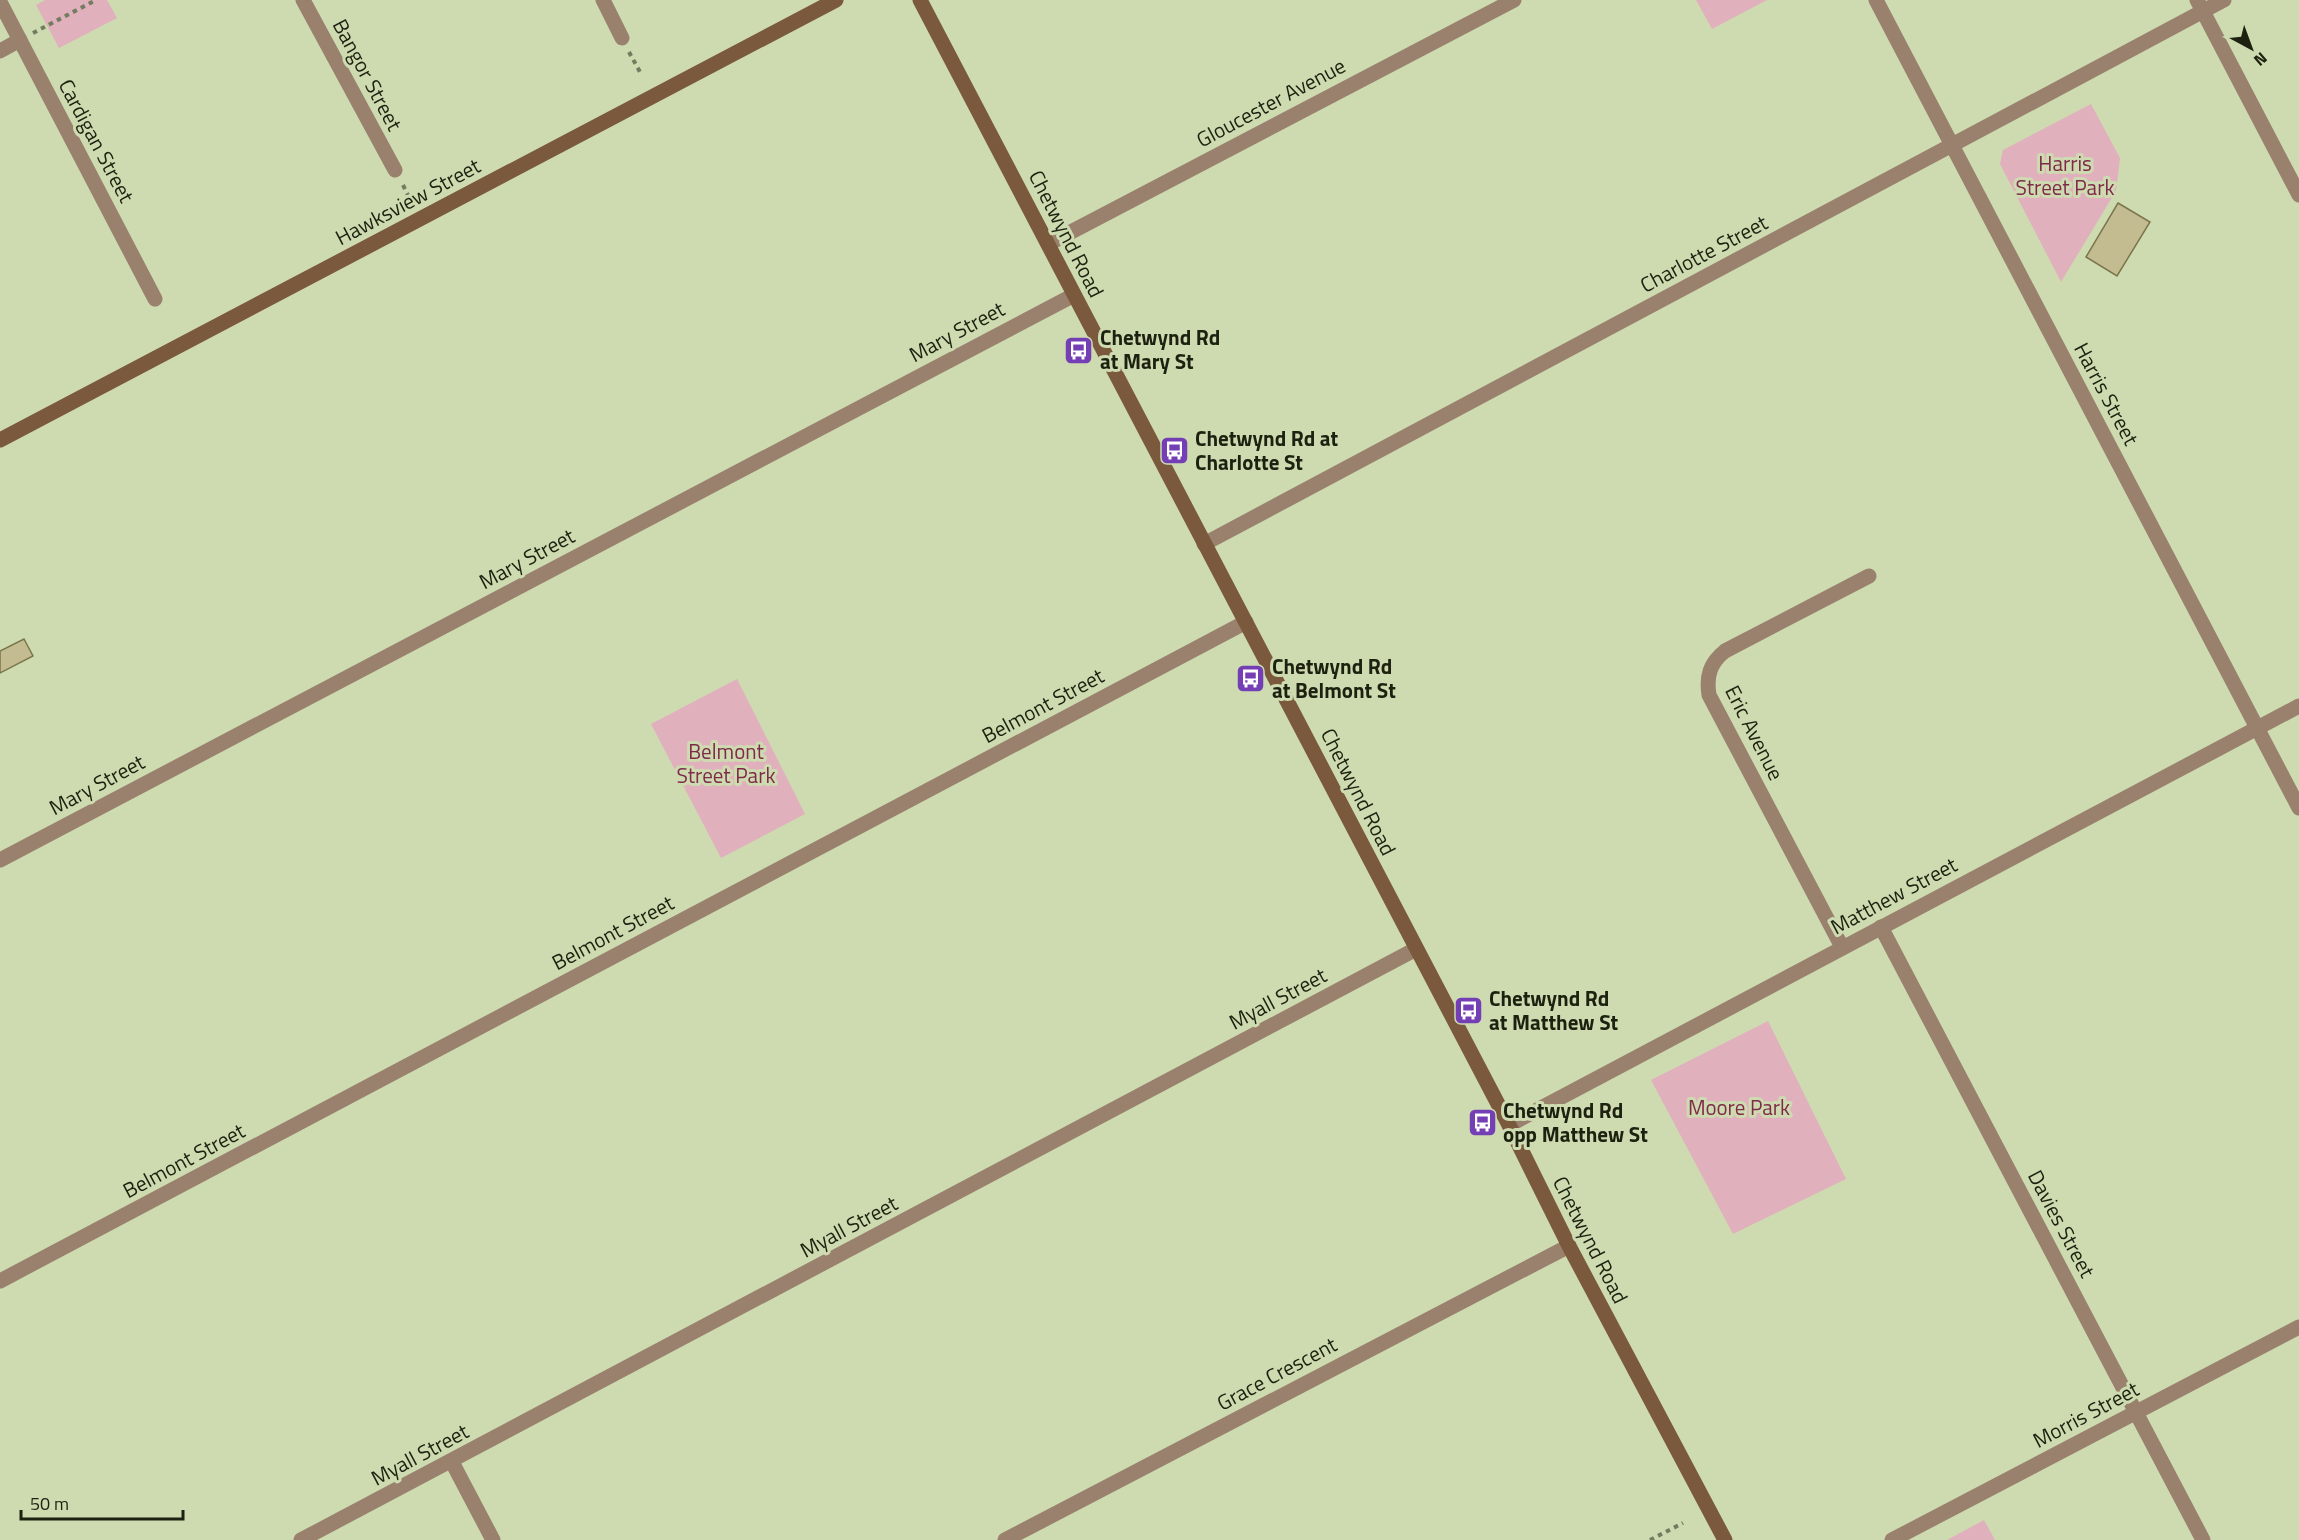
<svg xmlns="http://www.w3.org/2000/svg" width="2299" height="1540" font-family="'Titillium Web',sans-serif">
  <rect width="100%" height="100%" fill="#cedbb0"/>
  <g fill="#e0b0bd">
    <path d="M 45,0 L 107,0 L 117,18 L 59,48 L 36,5 Z"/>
    <path d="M 1696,0 L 1767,0 L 1712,29 Z"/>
    <path d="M 2091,104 L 2120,158 L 2116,191 L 2061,282 L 2000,164 L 2003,150 Z"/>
    <path d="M 737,679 L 805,814 L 721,858 L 651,724 Z"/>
    <path d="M 1768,1021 L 1846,1179 L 1733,1234 L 1651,1080 Z"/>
    <path d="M 1984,1520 L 1995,1540 L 1947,1540 Z"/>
  </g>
  <g fill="#c3bc90" stroke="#7a754b" stroke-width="1.5">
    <path d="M 2118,203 L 2150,222 L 2117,276 L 2086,257 Z"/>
    <path d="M 24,639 L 33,656 L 0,673 L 0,651 Z"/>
  </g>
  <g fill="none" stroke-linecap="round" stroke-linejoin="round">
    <g stroke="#737c5e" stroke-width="4" stroke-dasharray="4.5 4.5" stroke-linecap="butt">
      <path d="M 33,33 L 96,0"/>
      <path d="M 629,52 L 640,72"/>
      <path d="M 403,185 L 408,195"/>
      <path d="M 1650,1540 L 1683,1523"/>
    </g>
    <g stroke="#99816e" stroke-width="15">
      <path d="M 303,0 L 395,170"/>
      <path d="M 603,0 L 622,38"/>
      <path d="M 1876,0 L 2299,808"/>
      <path d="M 2197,0 L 2299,195"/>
      <path d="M 0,2 L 155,299"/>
      <path d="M 0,51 L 20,40"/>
      <path d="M 1048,244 L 1514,0"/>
      <path d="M 1204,544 L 2224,0"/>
      <path d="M 0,860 L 1074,295"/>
      <path d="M 1881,927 L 2203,1540"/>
      <path d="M 1842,947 L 1709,695 C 1706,676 1710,663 1725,651 L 1869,576"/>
      <path d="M 1509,1125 L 2299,706"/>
      <path d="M 0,1281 L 1246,622"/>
      <path d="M 452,1462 L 493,1540"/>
      <path d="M 301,1540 L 1416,949"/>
      <path d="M 1005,1540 L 1569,1246"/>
      <path d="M 1892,1540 L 2299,1327"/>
    </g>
    <g stroke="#7b593c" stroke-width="15">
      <path d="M 920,0 L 1509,1125 L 1569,1246 L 1725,1540"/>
      <path d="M 0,440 L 836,0"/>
    </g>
  </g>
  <defs>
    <symbol id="bus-square" viewBox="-11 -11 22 22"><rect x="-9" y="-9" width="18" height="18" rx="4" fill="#743eb5" stroke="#cedbb0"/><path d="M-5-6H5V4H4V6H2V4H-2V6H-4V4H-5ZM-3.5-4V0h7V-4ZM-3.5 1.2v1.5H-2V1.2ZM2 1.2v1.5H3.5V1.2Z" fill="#fff"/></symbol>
  </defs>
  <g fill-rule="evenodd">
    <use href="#bus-square" x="1062" y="334" width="33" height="33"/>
    <use href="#bus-square" x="1158" y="434" width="33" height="33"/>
    <use href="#bus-square" x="1234" y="662" width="33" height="33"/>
    <use href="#bus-square" x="1452" y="994" width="33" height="33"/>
    <use href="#bus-square" x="1466" y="1106" width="33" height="33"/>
  </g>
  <g text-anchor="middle" stroke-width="6" stroke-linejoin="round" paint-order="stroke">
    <g font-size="21" fill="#1c2110" stroke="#cedbb0">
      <text transform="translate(367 75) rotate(62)" y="7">Bangor Street</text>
      <text transform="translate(1271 103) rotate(-28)" y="7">Gloucester Avenue</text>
      <text transform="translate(96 141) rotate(62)" y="7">Cardigan Street</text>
      <text transform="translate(408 202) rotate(-28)" y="7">Hawksview Street</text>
      <text transform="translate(1066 234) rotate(63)" y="7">Chetwynd Road</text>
      <text transform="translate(1704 254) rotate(-28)" y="7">Charlotte Street</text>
      <text transform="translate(957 332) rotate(-28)" y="7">Mary Street</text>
      <text transform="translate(2106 394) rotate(62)" y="7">Harris Street</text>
      <text transform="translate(527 559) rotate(-28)" y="7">Mary Street</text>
      <text transform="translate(1043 706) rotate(-28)" y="7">Belmont Street</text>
      <text transform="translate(1754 733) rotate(63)" y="7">Eric Avenue</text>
      <text transform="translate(97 785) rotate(-28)" y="7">Mary Street</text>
      <text transform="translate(1358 792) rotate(63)" y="7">Chetwynd Road</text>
      <text transform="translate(1894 896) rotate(-28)" y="7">Matthew Street</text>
      <text transform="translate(613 933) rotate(-28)" y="7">Belmont Street</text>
      <text transform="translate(1278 999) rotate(-28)" y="7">Myall Street</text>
      <text transform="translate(184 1161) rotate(-28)" y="7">Belmont Street</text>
      <text transform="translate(2061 1224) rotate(62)" y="7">Davies Street</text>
      <text transform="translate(849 1227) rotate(-28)" y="7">Myall Street</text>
      <text transform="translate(1590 1240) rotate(63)" y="7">Chetwynd Road</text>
      <text transform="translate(1277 1374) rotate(-28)" y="7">Grace Crescent</text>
      <text transform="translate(2086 1415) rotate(-28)" y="7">Morris Street</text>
      <text transform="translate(420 1455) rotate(-28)" y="7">Myall Street</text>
    </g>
    <g font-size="21" fill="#7f2a49" stroke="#cedbb0">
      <text x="2065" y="171">Harris<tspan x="2065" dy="24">Street Park</tspan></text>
      <text x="726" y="759">Belmont<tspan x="726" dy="24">Street Park</tspan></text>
      <text x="1739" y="1115">Moore Park</text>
    </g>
    <g font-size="21" font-weight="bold" fill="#1c2110" stroke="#cedbb0" text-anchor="start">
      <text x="1100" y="345">Chetwynd Rd<tspan x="1100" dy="24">at Mary St</tspan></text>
      <text x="1195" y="446">Chetwynd Rd at<tspan x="1195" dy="24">Charlotte St</tspan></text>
      <text x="1272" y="674">Chetwynd Rd<tspan x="1272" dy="24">at Belmont St</tspan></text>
      <text x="1489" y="1006">Chetwynd Rd<tspan x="1489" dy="24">at Matthew St</tspan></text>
      <text x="1503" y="1118">Chetwynd Rd<tspan x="1503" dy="24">opp Matthew St</tspan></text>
    </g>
  </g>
  <g transform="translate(2251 48) rotate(139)" stroke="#cedbb0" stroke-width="4.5" paint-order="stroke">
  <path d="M0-4.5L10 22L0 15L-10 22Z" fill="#1c2110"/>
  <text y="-9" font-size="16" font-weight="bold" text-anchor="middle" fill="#1c2110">N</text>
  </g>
  <path d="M21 1510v9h162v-9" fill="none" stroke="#1c2110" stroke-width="3"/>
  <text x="30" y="1510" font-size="18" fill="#1c2110" stroke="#cedbb0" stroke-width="4.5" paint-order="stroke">50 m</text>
</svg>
